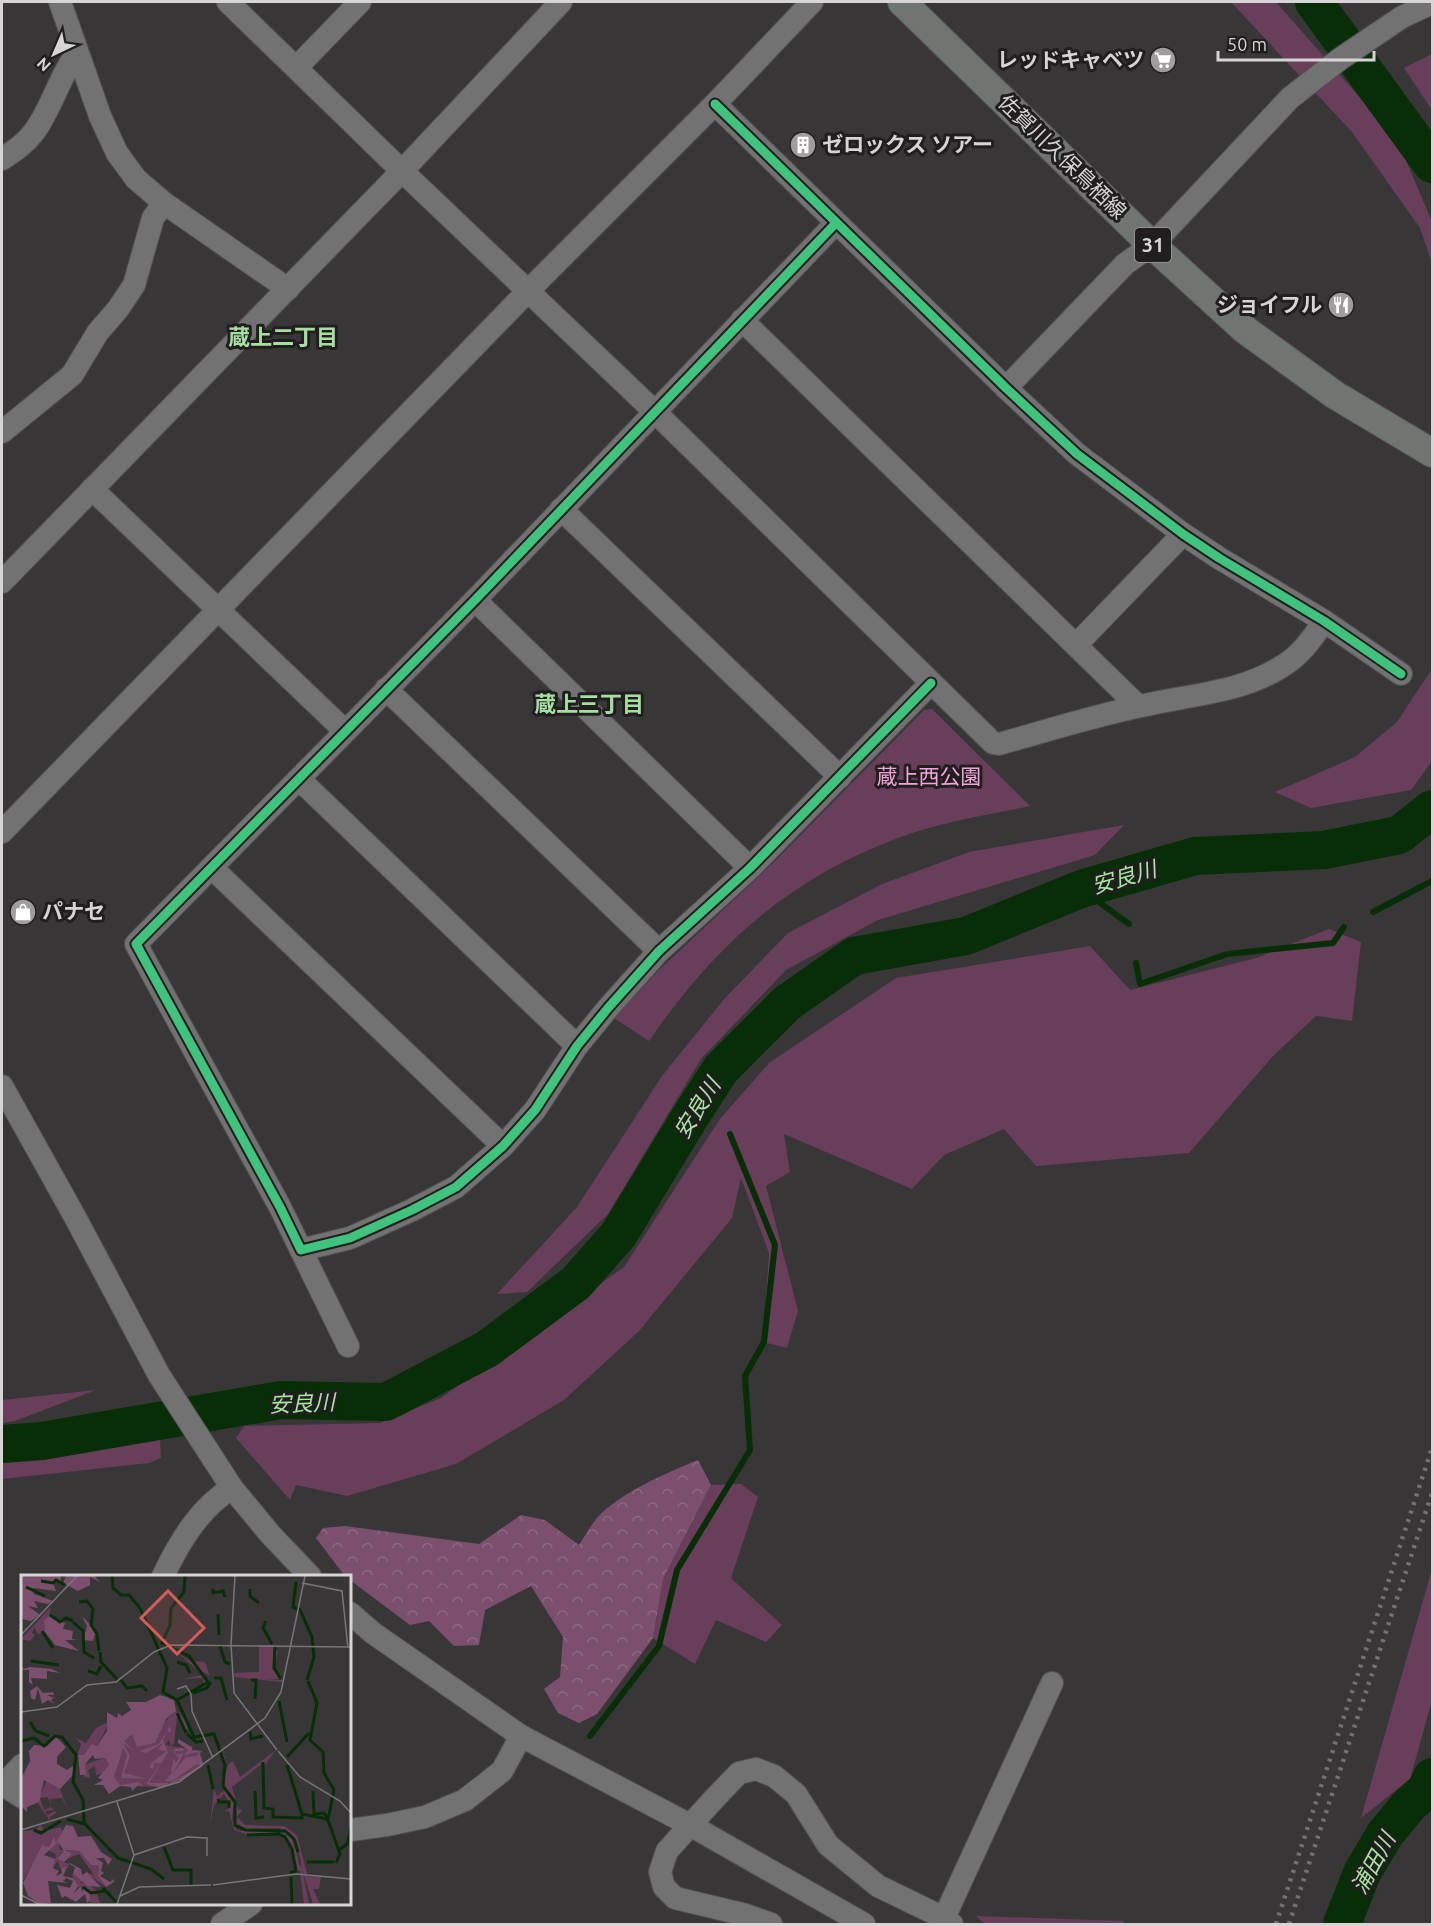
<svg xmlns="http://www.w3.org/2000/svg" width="1434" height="1926" font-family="Ubuntu,'Noto Sans JP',sans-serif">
  <defs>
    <pattern id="forest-crowns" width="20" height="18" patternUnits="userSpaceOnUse" patternTransform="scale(1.5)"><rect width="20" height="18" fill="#7c4f6e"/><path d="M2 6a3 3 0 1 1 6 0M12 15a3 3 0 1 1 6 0" fill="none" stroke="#8e6782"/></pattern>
  </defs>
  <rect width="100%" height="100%" fill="#393638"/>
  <g fill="#683e5b">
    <path d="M 1231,2 L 1276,2 L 1398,141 L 1432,222 L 1432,263 L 1420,228 L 1352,132 Z"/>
    <path d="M 1432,54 L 1432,110 L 1404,68 Z"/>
    <path d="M 1432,669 L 1432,761 L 1411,790 L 1311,808 L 1275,792 L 1355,757 L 1397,722 Z"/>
    <path d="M 932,709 L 1030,806 C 986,815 940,822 898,838 C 788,879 714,946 649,1041 L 614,1018 L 658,971 L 774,862 L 924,710 Z"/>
    <path d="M 1124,825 L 1095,855 L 878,920 L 786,970 L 701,1059 L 608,1214 L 527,1292 L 497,1294 L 577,1207 L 662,1076 L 725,998 L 788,933 L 882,884 L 969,852 Z"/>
    <path d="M 1329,929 L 1361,942 L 1352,1021 L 1316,1016 L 1274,1055 L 1189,1153 L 1036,1166 L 1004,1129 L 944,1155 L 912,1189 L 784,1134 L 790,1172 L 766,1186 L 798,1311 L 787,1348 L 763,1342 L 769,1253 L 741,1178 L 732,1218 L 639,1331 L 564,1400 L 456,1464 L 347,1496 L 296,1485 L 290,1500 L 236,1438 L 244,1426 L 380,1423 L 441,1398 L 624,1267 L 720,1119 L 769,1063 L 896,978 L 1090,946 L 1130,990 L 1256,958 Z"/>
    <path d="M 96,1390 L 15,1421 L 2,1423 L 2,1400 Z"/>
    <path d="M 160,1439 L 161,1458 L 149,1463 L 2,1479 L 2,1451 Z"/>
    <path d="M 741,1484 L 758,1497 L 731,1578 L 782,1625 L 766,1642 L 716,1620 L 695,1664 L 653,1638 L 663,1579 L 711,1485 Z"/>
    <path d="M 1432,1569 L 1432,1700 L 1410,1779 L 1361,1818 Z"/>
    <path d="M 976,1916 L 1124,1921 L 1123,1924 L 985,1924 Z"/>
  </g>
  <path fill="url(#forest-crowns)" d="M 698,1460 L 711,1485 L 663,1579 L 653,1638 L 597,1714 L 579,1723 L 558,1713 L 544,1689 L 560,1677 L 563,1637 L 531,1586 L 485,1610 L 479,1645 L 454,1646 L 429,1621 L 410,1625 L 350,1580 L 350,1576 L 345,1576 L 316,1538 L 323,1528 L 345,1526 L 479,1544 L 521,1515 L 545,1520 L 579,1545 C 585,1536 590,1526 597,1518 C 618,1494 668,1472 698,1460 Z"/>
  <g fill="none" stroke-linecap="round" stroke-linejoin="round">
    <g stroke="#072e07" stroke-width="6">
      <path d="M 1081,889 L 1129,924"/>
      <path d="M 1373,912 L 1432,881"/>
      <path d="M 1136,963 L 1140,984 L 1227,954 L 1333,943 L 1344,927"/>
      <path d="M 590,1736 L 659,1646 L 677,1570 L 750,1450 L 745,1376 L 764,1342 L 775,1245 L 730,1134"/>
    </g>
    <g stroke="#072e07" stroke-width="38">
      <path d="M 1314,2 L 1432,164"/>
      <path d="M 2,1444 L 42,1441 L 281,1400 L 386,1402 L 487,1349 L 576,1283 L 619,1234 L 690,1117 L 721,1069 L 787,1003 L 854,956 L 966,936 L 1081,889 L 1195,856 L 1324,850 L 1399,835 L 1432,809"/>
      <path d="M 1342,1924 L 1362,1873 L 1385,1834 L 1410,1804 L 1426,1790 L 1432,1777"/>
    </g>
    <defs>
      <g id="minor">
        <path d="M 60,2 L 100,116 L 117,153 L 136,179 L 164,203 L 288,289"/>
        <path d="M 228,2 L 402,171 L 654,411 L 993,743 L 999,744 C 1046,731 1093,716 1141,706 C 1187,695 1240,693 1281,667 C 1300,656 1312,639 1324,621"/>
        <path d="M 297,67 L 360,2"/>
        <path d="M 715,104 L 1006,388 L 1077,454 L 1183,534 L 1219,558 L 1324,621 L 1401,674"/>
        <path d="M 2,159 C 14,151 25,144 34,132 C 52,108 59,77 77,53"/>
        <path d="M 836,223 L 475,600 L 136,944 L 280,1207 L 301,1250 L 350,1238 L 412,1210 L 456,1187 L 503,1146 L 535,1110 L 577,1046 L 608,1008 L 659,951 L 750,868 L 931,683"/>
        <path d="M 742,320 L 1138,706"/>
        <path d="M 1006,388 L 1125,264 L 1152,245 L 1290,98 L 1340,59 L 1402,17 L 1432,3"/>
        <path d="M 2,432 L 72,375 L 98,332 L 118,309 L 134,285 L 153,218 L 164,203"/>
        <path d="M 92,489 L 345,731"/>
        <path d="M 561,509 L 840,777"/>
        <path d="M 2,582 L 402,171 L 561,2"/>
        <path d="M 475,600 L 750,868"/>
        <path d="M 1076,645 L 1183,534"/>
        <path d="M 386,689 L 659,951"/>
        <path d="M 300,780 L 577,1046"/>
        <path d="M 2,832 L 529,290 L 715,104 L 812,2"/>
        <path d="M 212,868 L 503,1146"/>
        <path d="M 2,1086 L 75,1217 L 159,1375 L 232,1488 L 270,1534 L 310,1576"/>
        <path d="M 301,1250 L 348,1346"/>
        <path d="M 163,1576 C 179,1543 199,1508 232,1488"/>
        <path d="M 350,1613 L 373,1633 L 521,1736 L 690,1825 L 864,1924"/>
        <path d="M 3,1785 L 22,1797"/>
        <path d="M 2,1786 L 22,1765"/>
        <path d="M 350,1830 L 387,1825 L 425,1817 L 465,1800 L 502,1771 L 521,1736"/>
        <path d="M 944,1918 L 1052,1683"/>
        <path d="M 222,1924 L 251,1904"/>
        <path d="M 771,1924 L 746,1915 L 675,1898 L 664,1887 L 660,1872 L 667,1851 L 714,1799 L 739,1773 L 756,1769 L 774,1776 L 796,1794 L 828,1845 L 878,1886 L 944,1918 L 952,1924"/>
      </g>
      <path id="major" d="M 902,2 L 1152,245 L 1244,329 L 1335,395 L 1432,453"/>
    </defs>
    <use href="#minor" stroke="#545253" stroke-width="24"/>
    <use href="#major" stroke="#545253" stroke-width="30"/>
    <use href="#minor" stroke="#737273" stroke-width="22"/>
    <use href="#major" stroke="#717571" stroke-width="28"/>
    <g stroke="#737273" stroke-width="4.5" stroke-dasharray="3 6" stroke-linecap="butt">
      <path d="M 1276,1924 L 1432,1448"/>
      <path d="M 1289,1924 L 1432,1493"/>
    </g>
    <defs>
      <g id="cycleway">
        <path d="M 715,104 L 1006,388 L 1077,454 L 1183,534 L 1219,558 L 1324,621 L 1401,674"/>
        <path d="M 836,223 L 475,600 L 136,944 L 280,1207 L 301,1250 L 350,1238 L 412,1210 L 456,1187 L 503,1146 L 535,1110 L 577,1046 L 608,1008 L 659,951 L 750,868 L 931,683"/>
      </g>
    </defs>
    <use href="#cycleway" stroke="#201e1f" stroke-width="13"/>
    <use href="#cycleway" stroke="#40c37c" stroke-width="9"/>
  </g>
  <defs>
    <symbol id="supermarket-disc" viewBox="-11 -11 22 22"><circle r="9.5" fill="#a09d9f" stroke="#201e1f"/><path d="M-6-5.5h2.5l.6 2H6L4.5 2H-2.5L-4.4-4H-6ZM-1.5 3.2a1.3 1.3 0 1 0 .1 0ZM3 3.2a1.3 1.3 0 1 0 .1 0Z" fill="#fff"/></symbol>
    <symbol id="building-disc" viewBox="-11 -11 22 22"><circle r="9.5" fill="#a09d9f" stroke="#201e1f"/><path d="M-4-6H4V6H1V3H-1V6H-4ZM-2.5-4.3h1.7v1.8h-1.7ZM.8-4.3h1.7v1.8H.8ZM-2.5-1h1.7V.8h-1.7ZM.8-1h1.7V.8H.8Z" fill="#fff"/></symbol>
    <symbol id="restaurant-disc" viewBox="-11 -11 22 22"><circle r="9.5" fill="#a09d9f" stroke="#201e1f"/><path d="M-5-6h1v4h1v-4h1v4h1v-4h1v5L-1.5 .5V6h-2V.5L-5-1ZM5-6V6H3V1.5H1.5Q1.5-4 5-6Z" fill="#fff"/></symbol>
    <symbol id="shop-disc" viewBox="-11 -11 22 22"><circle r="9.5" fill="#a09d9f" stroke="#201e1f"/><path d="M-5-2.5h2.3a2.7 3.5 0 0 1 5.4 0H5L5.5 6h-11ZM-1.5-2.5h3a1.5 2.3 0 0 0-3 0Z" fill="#fff"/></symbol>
  </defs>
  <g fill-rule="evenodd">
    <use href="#supermarket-disc" x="1148" y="45" width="30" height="30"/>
    <use href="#building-disc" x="788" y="130" width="30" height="30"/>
    <use href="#restaurant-disc" x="1326" y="290" width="30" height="30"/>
    <use href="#shop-disc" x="8" y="897" width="30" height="30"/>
  </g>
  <g text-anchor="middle" stroke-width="6" stroke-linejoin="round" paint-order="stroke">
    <rect fill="#201e1f" stroke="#a09d9f" stroke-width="1.5" x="1135" y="228" width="36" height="34" rx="4.5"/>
    <g font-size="20" font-weight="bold" fill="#d7d4d6">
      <text x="1153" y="252">31</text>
    </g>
    <g font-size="21" font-weight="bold" fill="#d7d4d6" stroke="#201e1f" text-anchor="end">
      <text x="1144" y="67">レッドキャベツ</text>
      <text x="822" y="152" text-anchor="start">ゼロックス ソアー</text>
      <text x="1322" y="312">ジョイフル</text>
      <text x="42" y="919" text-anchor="start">パナセ</text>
    </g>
    <g font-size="21" fill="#d7d4d6" stroke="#201e1f">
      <text transform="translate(1062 157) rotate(44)" y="7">佐賀川久保鳥栖線</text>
    </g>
    <g font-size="21" fill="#f3a5db" stroke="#201e1f">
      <text x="929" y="784">蔵上西公園</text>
    </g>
    <g font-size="22" font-weight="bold" fill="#a7dea2" stroke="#201e1f">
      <text x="283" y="345">蔵上二丁目</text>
      <text x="589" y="712">蔵上三丁目</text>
    </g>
    <g font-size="22" font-style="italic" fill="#a6e6a0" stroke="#201e1f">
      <text transform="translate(1124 877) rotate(-16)" y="8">安良川</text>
      <text transform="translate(697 1108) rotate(-58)" y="8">安良川</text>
      <text transform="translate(302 1403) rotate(-2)" y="8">安良川</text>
      <text transform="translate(1373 1863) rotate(-61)" y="8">浦田川</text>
    </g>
  </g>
  <g transform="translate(21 1575)">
    <rect width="330" height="330" fill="#393638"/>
    <path d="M 30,32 L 24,57 L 17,59 L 13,52 L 11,58 L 14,60 L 9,66 L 0,64 ZM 144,61 L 148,73 L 164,77 L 174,86 L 184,87 L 189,101 L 180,96 L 186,106 L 183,112 L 169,116 L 183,109 L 182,103 L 160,104 L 182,100 L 157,78 L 174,89 L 167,79 L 154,76 L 144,70 ZM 238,70 L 253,70 L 257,77 L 253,92 L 262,104 L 243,104 L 262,105 L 261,107 L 213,102 L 213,98 L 238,97 ZM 155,133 L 164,145 L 168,156 L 166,153 L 165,157 L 156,142 L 153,168 L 150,171 L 148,165 L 144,170 L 182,176 L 179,179 L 183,189 L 162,204 L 137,212 L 99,211 L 91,202 L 103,163 L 108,157 L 142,148 L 155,136 L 162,143 ZM 85,142 L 89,147 L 76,171 L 72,169 L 63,180 L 56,182 L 60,169 L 55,163 L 65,168 L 75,153 L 87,147 ZM 196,165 L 204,183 L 205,189 L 206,197 L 207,189 L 212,186 L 219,202 L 255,175 L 244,190 L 242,188 L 211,212 L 217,234 L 221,235 L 216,242 L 224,250 L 263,251 L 276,260 L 286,298 L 284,301 L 300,302 L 298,314 L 292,314 L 299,329 L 292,329 L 281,294 L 288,329 L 283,329 L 279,296 L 275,296 L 269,268 L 261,259 L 227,260 L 213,255 L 208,236 L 203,236 L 208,234 L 209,228 L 203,219 L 193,230 L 189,249 L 193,214 L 196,221 L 204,215 L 213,226 L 211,244 L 215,254 L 219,256 L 258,255 L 266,257 L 274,267 L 278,289 L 281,293 L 276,267 L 270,258 L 257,253 L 225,254 L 213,247 L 214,226 L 203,212 L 205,189 ZM 84,183 L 88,190 L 85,198 L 75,200 L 74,191 L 67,195 L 69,203 L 63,202 L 64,189 ZM 26,205 L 39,214 L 46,233 L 41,223 L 29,224 L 30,230 L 27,222 L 19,223 L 23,235 L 30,232 L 33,235 L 24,236 L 26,240 L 34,236 L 35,238 L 29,242 L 29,246 L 16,227 ZM 20,250 L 23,256 L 40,252 L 43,260 L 38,267 L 39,275 L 58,276 L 70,290 L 78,291 L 77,301 L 85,312 L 64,297 L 73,300 L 58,279 L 43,285 L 48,277 L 41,277 L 36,284 L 48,289 L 47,293 L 39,293 L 37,286 L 32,292 L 35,280 L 22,271 L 0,309 L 0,256 L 14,255 ZM 51,299 L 61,306 L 59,309 L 63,307 L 75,315 L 79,329 L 68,327 L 69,318 L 60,311 L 55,313 Z" fill="#683e5b"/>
    <path d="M 0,1 L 40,1 L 40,7 L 36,4 L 32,8 L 35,16 L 12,13 L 13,19 L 32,26 L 27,29 L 13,26 L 17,33 L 7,31 L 19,40 L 10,46 L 1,44 L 0,39 ZM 45,1 L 77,1 L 74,2 L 79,7 L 69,2 L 69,10 L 57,16 L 42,8 ZM 28,41 L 44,48 L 42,54 L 52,56 L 51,64 L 56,65 L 44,65 L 58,76 L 34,70 L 24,57 L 23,46 ZM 61,41 L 75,56 L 72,66 L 62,65 L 66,51 ZM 0,88 L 2,94 L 9,92 L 31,94 L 39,98 L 26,96 L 26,104 L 10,103 L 12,110 L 8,107 L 8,95 L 0,95 ZM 16,111 L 22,118 L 32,117 L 33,120 L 26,120 L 33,123 L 30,125 L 34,129 L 27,125 L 21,129 L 17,113 L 14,125 L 10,123 L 9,116 ZM 139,120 L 153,125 L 155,136 L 145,144 L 134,168 L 116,172 L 111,159 L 103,166 L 113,176 L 102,168 L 109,181 L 103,198 L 126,204 L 100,203 L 106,180 L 102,173 L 93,202 L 99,210 L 117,207 L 123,211 L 117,210 L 111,216 L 110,212 L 99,211 L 88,219 L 82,210 L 73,210 L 82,205 L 77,203 L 88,190 L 84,183 L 74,184 L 72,180 L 64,189 L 65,200 L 59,200 L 57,180 L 63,180 L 71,169 L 76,171 L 86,156 L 86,137 L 96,143 L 97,138 L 101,141 L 110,135 L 105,127 L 125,127 ZM 149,151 L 150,157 L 146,156 L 142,165 L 147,177 L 128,208 L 148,208 L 144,211 L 181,190 L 176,189 L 151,206 L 144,206 L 151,198 L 150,196 L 153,183 L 155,188 L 158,183 L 153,178 L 153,174 L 161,173 L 163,176 L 153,176 L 155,179 L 163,178 L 152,198 L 164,183 L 178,180 L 176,177 L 163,180 L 167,175 L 157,168 L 157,164 L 171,172 L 171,176 L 178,176 L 182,191 L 164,203 L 141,213 L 125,209 L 140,188 L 133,188 L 133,194 L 129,193 L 130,188 L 146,176 L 137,175 L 142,168 L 125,178 L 118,176 L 138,169 ZM 35,162 L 45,172 L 36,182 L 36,189 L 46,195 L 52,191 L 52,200 L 39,214 L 23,205 L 18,227 L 6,232 L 6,237 L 0,231 L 0,204 L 9,186 L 8,176 L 13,170 L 26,171 ZM 45,250 L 52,251 L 57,262 L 70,261 L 80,277 L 91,284 L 87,290 L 83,283 L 75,283 L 82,288 L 80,296 L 83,298 L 79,301 L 89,307 L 93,304 L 93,307 L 85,312 L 77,301 L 78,291 L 70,290 L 58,276 L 44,275 L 51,279 L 43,287 L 36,284 L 43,276 L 37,267 L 23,280 L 34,284 L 32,293 L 38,296 L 35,301 L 41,298 L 40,293 L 46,292 L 42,301 L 52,303 L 57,311 L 52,319 L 60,311 L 61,318 L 62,314 L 69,318 L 69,325 L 66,328 L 64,319 L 55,327 L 44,321 L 41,323 L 36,310 L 49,313 L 52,306 L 45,303 L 42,306 L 46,308 L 27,306 L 30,328 L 19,329 L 7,321 L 2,308 L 21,270 L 28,272 L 33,262 L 35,268 ZM 48,289 L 49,288 L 60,294 L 61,300 L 66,297 L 80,312 L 67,311 L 52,299 L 54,292 Z" fill="#7c4f6e"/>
    <path fill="none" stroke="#072e07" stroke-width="3" d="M 91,1 L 92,13 L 100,20 L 108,20 L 119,33M 20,6 L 32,8 L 35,5 L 44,10M 275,7 L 272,32 L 279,35 L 291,62 L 293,82 L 286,105M 5,12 L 24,21M 192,14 L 192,18 L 202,16 L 204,22M 229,14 L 229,21 L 238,28M 58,27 L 66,26 L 72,34 L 70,50 L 76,59 L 78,76M 119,33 L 146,93 L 142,117 L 156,125M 197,39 L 198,60M 29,40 L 39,47 L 45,43 L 52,46M 245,46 L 242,53 L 251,69M 52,47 L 62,56 L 63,77 L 73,83M 21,56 L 32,73M 199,71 L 204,87 L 209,89M 254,71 L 253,93 L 260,104M 79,77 L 80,87 L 96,104M 10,86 L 38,90M 156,87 L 165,90 L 169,98M 67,96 L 76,99 L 80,91M 193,103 L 200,103 L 206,125M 100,105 L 106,113 L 121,111 L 126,116M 230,105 L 235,105 L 234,124M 287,106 L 296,128 L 289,165 L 302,177 L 303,198 L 313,215 L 307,245 L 319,279 L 315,288M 172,118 L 186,113 L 190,107M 156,125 L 173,162 L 193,159 L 204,190 L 202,211 L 214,227 L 214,250 L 225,255 L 264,256 L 273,264 L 277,277M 156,125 L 187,107 L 168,81 L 141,68 L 149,50 L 150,33 L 163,17 L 164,1M 258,126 L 266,167M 156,138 L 165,158M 9,147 L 15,156 L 28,161M 229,157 L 230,164 L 242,161M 166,159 L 175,167 L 182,166M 0,166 L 13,163 L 23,171 L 34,161 L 41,162 L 55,180 L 52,207 L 62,225 L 63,248 L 97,283 L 130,294 L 143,304M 266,182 L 288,158M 242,187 L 243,233 L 252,234 L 252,242 L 281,243 L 281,240M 187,190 L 192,214M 266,190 L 281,239 L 306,244M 234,216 L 235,243 L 243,242M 292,216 L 293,239 L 303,238 L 306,242M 197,224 L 198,227 L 208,227 L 208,233M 46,244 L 64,249M 13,255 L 20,258 L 40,246M 226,260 L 258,259 L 264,262 L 271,274 L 275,296 L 269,298M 143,272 L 152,295 L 170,295 L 170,310M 318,275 L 326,269 L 330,253M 286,287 L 313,287M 270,302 L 271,329M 62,312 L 70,318 L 84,316M 82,313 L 95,327"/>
    <path fill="none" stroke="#787577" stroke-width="1.5" d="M 214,1 L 210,69 L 213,118 L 256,175M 281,8 L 321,16 L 327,73M 0,60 L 56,1M 156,114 L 165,111 L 170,119 L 171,136 L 192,183M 0,137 L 36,132 L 66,110 L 95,107 L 133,77 L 150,70 L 330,72M 257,176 L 279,202 L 319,226 L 330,238M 0,255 L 158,207 L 244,143 L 260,117 L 284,1M 113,280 L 166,262 L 186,263 L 186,281M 192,310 L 275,299 L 330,304M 0,320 L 18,329M 99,321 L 118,312 L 190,310M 96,329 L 113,280 L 96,227"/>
    <path fill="#d65c5c" fill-opacity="0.15" stroke="#d65c5c" stroke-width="3" d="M 147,16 L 183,53 L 156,79 L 120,43 Z"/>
    <rect width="330" height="330" fill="none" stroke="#d7d4d6" stroke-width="3"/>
  </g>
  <rect width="1434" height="1926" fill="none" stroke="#d7d4d6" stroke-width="6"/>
  <g transform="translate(54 54) rotate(224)" stroke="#201e1f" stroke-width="4.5" paint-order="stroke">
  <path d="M0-4.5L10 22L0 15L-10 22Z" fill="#d7d4d6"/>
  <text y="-9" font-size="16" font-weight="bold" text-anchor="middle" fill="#d7d4d6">N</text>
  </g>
  <path d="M1218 51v9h156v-9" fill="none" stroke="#d7d4d6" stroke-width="3"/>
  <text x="1227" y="51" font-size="18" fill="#d7d4d6" stroke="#201e1f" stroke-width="4.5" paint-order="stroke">50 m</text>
</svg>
